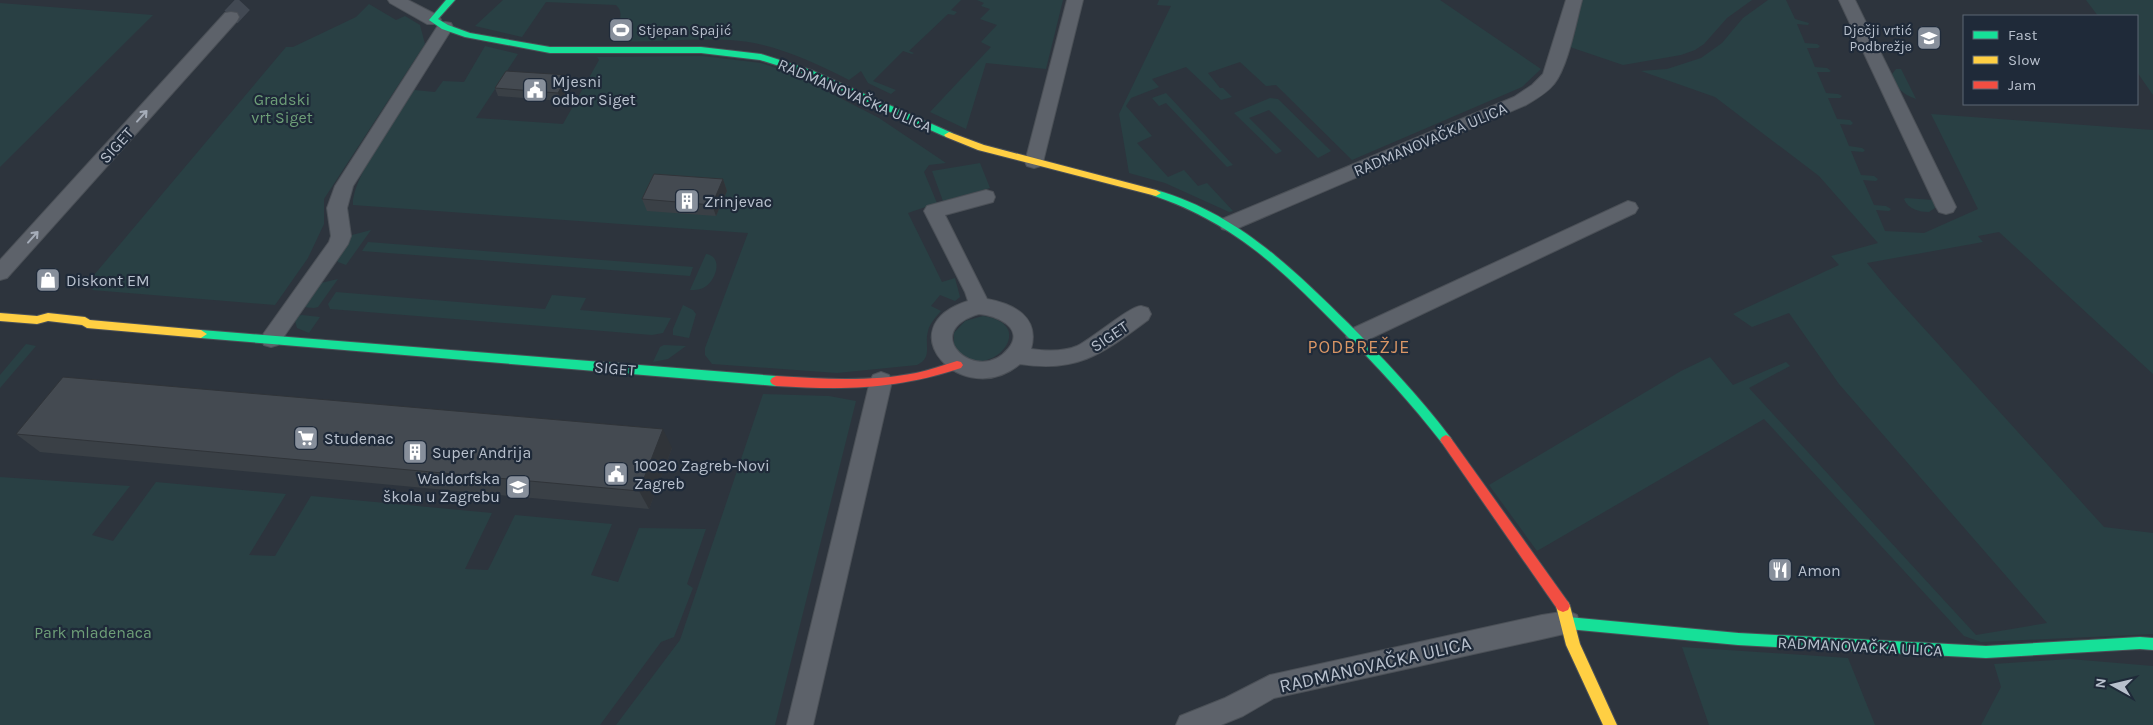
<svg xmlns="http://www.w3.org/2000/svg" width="2153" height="725" font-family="Karla,sans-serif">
  <rect width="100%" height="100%" fill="#2d343d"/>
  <g fill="#294044">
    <path d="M 503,0 L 961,0 L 951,10 L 957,12 L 954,15 L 948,14 L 909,51 L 914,53 L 912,54 L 903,51 L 873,81 L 896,90 L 891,94 L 868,83 L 861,71 L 849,80 C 813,62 771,42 730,40 C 691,38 650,43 611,41 C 615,31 627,14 616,5 L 546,2 L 522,37 L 475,26 Z"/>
    <path d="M 977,0 L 1063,0 L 1046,69 L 986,63 L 966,129 L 930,112 L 991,47 L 981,42 L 997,25 L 980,19 L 990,9 L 981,6 L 984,3 Z"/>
    <path d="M 1159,0 L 1440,0 L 1541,69 L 1522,87 L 1352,160 L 1276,85 L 1266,86 L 1240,62 L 1208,73 L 1220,88 L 1223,88 L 1232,97 L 1221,100 L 1186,67 L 1152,79 L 1159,87 L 1131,98 L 1126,106 L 1152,136 L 1137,143 L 1168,177 L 1184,170 L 1198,186 L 1207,183 L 1233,211 L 1229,212 L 1165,183 L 1129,173 L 1119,114 L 1171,6 L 1157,5 Z"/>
    <path d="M 1580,0 L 1752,0 L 1727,18 L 1704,44 L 1695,50 L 1681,55 L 1623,65 L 1564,45 L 1574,37 Z"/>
    <path d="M 1768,0 L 1786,0 L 1795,19 L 1809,23 L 1808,25 L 1797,24 L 1805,43 L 1817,44 L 1820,46 L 1818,48 L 1807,48 L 1815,67 L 1827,68 L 1831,71 L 1829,72 L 1817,72 L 1826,93 L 1838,94 L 1842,96 L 1840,98 L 1828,98 L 1837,119 L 1850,120 L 1853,123 L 1851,125 L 1840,124 L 1849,146 L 1862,148 L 1865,150 L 1863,152 L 1851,151 L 1861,175 L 1874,176 L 1878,179 L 1876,181 L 1863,180 L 1874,205 L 1886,206 L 1891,209 L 1889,211 L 1876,210 L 1885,231 L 1924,233 L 1978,209 L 1931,114 L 2153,130 L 2153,374 L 1999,232 L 1978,236 L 1983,242 L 1867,263 L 1890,291 L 2104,527 L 2153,533 L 2153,634 L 1981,642 L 1964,636 L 1764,419 L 1537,551 L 1489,485 L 1681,371 L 1710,357 L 1733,385 L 1786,362 L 1790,366 L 1749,388 L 1976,635 L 2047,623 L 1839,384 L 1789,313 L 1752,327 L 1733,314 L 1839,265 L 1831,256 L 1878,243 L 1819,176 L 1715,97 L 1641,71 L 1667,69 L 1701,58 L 1722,43 L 1743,18 Z"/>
    <path d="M 2086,0 L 2153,0 L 2153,95 L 2137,72 L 2137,16 L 2098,16 Z"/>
    <path d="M 0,3 L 153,15 L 0,167 Z"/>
    <path d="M 369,4 L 396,20 L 405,16 L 420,25 L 425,44 L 324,199 L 324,224 L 308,258 L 275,305 L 92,290 L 98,281 L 93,280 L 94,275 L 286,47 L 293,47 L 356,17 Z"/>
    <path d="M 485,46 L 518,54 L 476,118 L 563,124 L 599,60 L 597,57 L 702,56 L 761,63 L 810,80 L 809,82 L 879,118 L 946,163 L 929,165 L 924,172 L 937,203 L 908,213 L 942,282 L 955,278 L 960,297 L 955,301 L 940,295 L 931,306 L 941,311 C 936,317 930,323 928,331 C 924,345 933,358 917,365 L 837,373 L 712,364 L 705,355 L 705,348 L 748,233 L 353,205 C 352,176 398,118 414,90 L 435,92 L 443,81 L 464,82 Z"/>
    <path d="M 1896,69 L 1901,69 L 1916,99 C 1902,94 1896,88 1892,74 Z"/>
    <path d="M 1166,93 L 1233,165 L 1227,167 L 1166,103 L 1159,106 L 1152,98 Z"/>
    <path d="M 1270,98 L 1278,99 L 1331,151 L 1318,158 L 1269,110 L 1249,118 L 1282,151 L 1276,154 L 1234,113 Z"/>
    <path d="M 980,163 L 990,188 L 943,201 L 932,171 Z"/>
    <path d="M 1906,198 L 1933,200 L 1935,208 L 1929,212 C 1919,212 1908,209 1904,199 Z"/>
    <path d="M 371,230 L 346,265 L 338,262 L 336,258 L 352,235 Z"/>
    <path d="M 368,242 L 693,267 L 690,276 L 362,251 Z"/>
    <path d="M 706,254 C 725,257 715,283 703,288 C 699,290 694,290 690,290 Z"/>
    <path d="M 338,279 L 318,307 L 314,308 L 303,307 L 321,283 Z"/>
    <path d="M 336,292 L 545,309 L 552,295 L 586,298 L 580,310 L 671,318 L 663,333 L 652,335 L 330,309 L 328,304 Z"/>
    <path d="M 683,305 L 693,310 L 696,314 L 689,338 L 673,335 L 673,329 Z"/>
    <path d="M 302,315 L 320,317 L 309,333 L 297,328 L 295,321 L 297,316 Z"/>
    <path d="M 983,316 C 1044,325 983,389 954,347 L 954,333 L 965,321 Z"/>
    <path d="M 26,344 L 36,346 L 0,388 L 0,375 Z"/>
    <path d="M 664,345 L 686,346 L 668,359 L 653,362 L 660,347 Z"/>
    <path d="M 763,394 L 829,396 L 856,401 L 775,725 L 616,725 L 680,640 Z"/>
    <path d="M 0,477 L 130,486 L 92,535 L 113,541 L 156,482 L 286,494 L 249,555 L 275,556 L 311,496 L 492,513 L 465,569 L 488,570 L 515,515 L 612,524 L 591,575 L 618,582 L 639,528 L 706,529 L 687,584 L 693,588 L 674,637 L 661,642 L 600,725 L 0,725 Z"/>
    <path d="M 1682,647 L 1848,658 L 1875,725 L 1709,725 Z"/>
    <path d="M 2070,659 L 2153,666 L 2153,725 L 1981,725 L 2001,687 L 1994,664 Z"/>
  </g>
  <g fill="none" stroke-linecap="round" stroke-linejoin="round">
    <path stroke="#424953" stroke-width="18" stroke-dasharray="18 9" stroke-linecap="butt" d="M 231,17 L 247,0"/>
    <defs>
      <g id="street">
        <path d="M 388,0 L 408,0 L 439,16 L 441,20 L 439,24 L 427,24 L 390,3 Z"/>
        <path d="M 1067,0 L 1083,0 L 1043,162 L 1041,166 L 1034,168 L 1027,166 L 1025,162 Z"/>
        <path d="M 1566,0 L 1582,0 C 1576,22 1568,67 1554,84 C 1547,93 1536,99 1526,105 L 1236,229 L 1229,231 L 1222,229 L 1219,224 L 1222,219 L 1514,97 L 1532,85 L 1543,74 Z"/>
        <path d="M 1839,0 L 1855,0 L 1956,207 L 1953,212 L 1946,214 L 1939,212 L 1936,207 Z"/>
        <path d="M 231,12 L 237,13 L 239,17 L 237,21 L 7,278 L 0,280 L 0,260 L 225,13 Z"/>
        <path d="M 445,22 L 451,23 L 453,27 L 353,186 L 347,208 L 351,236 L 348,244 L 278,345 L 271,347 L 264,345 L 261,339 L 264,333 L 329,242 L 331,236 L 327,208 L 335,186 L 437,27 L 439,23 Z"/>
        <path d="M 986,190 L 993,192 L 995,197 L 993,202 L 945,215 L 987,299 C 1014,304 1040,317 1031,349 C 1045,351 1063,352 1077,346 C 1092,339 1130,306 1141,306 C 1141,306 1148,308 1148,308 L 1151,314 L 1148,320 C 1103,353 1079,373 1020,364 C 963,412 885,327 968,301 L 965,292 L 924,211 L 927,206 ZM 979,314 C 996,315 1026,328 1008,349 C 978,386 917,332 979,314 Z"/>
        <path d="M 1628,201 L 1635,203 L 1638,208 L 1635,213 L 1363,342 L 1356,344 L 1349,342 L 1346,336 L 1349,330 Z"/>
        <path d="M 881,372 L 889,375 L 892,381 L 813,725 L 787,725 L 870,381 L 873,375 Z"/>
        <path d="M 1568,611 L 1577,615 L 1580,623 L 1577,631 L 1542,639 L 1274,698 L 1243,716 L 1221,725 L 1176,725 L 1180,716 L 1225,698 L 1270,675 L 1542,615 Z"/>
      </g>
      <g id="fast">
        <path d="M 446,0 L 455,0 L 438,19 L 448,25 L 470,33 L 550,47 L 701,47 L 761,54 L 811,70 L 952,133 L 954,135 L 952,137 L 946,137 L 805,74 L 760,60 L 701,53 L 550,53 L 465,37 L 442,29 L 429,20 Z"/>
        <path d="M 1156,190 C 1236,213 1290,266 1348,323 C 1384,359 1419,396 1450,437 L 1452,440 L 1450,443 L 1446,445 L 1442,443 C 1411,403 1377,366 1341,330 C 1282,270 1235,223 1152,195 L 1151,193 L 1152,191 Z"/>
        <path d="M 201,330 L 776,376 L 780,378 L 782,381 L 780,384 L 776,386 L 201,338 L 195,334 Z"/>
        <path d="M 1568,617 L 1738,633 L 1986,646 L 2140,637 L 2153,638 L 2153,650 L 2140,649 L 1986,658 L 1738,645 L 1568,629 L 1563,627 L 1561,623 L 1563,619 Z"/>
      </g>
      <g id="slow">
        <path d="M 949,132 L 984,145 L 1156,190 L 1161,193 L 1156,196 L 978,150 L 946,137 L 944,135 Z"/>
        <path d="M 0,313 L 37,316 L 48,313 L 85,317 L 90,320 L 201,330 L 207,334 L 201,338 L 87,328 L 82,325 L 48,321 L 37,324 L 0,321 Z"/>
        <path d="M 1563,600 L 1568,602 L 1570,606 L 1580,644 L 1617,725 L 1603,725 L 1566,645 L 1556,606 L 1558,602 Z"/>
      </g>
      <g id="jam">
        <path d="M 957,361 L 961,362 L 963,365 L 961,368 C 894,390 845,390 776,386 L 772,384 L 770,381 L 772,378 L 776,376 C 823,379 870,382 916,373 C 930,370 943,365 957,361 Z"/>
        <path d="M 1446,435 L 1450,437 L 1568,602 L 1570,606 L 1568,610 L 1563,612 L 1558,610 L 1442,443 L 1440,440 L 1442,437 Z"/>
      </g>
    </defs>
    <use href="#street" stroke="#4b5057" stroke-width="2"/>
    <use href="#fast" stroke="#4b5057" stroke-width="2"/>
    <use href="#slow" stroke="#4b5057" stroke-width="2"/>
    <use href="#jam" stroke="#4b5057" stroke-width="2"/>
    <use href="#street" fill="#5d626a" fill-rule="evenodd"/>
    <use href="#fast" fill="#16e098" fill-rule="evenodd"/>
    <use href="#slow" fill="#ffcf43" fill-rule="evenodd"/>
    <use href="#jam" fill="#f24e42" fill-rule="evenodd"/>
  </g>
  <g fill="#3a4046">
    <path d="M 568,75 L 572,83 L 561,101 L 498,96 L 495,88 Z"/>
    <path d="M 723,179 L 727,191 L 716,216 L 647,211 L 642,199 Z"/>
    <path d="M 16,434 L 672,448 L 649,509 L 40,452 Z"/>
  </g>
  <g fill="#303439">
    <path d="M 568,75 L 572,83 L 561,101 L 558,93 Z"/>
    <path d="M 723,179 L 727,191 L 716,216 L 712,205 Z"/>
    <path d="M 663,429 L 672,448 L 649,509 L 639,491 Z"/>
  </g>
  <g fill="#444a51" stroke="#303439">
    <path d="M 506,71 L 568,75 L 558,93 L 495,88 Z"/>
    <path d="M 654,174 L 723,179 L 712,205 L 642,199 Z"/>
    <path d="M 63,377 L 663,429 L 639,491 L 16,434 Z"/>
  </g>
  <defs><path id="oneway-shaft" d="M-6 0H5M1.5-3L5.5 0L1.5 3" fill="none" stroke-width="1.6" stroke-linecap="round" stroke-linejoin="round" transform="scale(1.25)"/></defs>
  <g stroke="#a6adb9">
    <use href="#oneway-shaft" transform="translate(142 116) rotate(-48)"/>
    <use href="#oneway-shaft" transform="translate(33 237) rotate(-48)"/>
  </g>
  <defs>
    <symbol id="stadium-square" viewBox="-11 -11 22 22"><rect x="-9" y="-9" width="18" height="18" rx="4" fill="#878f9b" stroke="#1f2a39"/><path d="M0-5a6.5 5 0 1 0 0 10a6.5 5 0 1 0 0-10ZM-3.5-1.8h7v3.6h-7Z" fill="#fff"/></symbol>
    <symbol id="school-square" viewBox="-11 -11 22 22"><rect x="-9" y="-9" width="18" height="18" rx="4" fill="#878f9b" stroke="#1f2a39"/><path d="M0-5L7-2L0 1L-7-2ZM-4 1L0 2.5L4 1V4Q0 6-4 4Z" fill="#fff"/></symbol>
    <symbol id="civic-square" viewBox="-11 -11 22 22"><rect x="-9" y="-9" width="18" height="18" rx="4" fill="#878f9b" stroke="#1f2a39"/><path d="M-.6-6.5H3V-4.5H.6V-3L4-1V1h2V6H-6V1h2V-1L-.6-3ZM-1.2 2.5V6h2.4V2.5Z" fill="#fff"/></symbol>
    <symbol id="building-square" viewBox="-11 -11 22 22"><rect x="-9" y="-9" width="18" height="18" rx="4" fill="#878f9b" stroke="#1f2a39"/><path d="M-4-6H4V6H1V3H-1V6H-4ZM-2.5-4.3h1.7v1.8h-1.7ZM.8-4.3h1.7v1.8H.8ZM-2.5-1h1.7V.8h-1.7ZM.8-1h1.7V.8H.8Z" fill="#fff"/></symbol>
    <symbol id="shop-square" viewBox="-11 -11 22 22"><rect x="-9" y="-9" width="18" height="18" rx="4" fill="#878f9b" stroke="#1f2a39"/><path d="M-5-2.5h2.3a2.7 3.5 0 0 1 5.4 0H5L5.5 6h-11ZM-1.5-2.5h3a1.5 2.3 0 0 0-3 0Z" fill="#fff"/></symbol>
    <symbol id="supermarket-square" viewBox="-11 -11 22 22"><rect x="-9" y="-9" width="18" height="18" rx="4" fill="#878f9b" stroke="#1f2a39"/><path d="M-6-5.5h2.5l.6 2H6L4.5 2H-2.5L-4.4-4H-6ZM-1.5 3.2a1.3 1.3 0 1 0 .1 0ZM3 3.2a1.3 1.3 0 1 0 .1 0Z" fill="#fff"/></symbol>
    <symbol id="restaurant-square" viewBox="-11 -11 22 22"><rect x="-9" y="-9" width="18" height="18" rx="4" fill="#878f9b" stroke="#1f2a39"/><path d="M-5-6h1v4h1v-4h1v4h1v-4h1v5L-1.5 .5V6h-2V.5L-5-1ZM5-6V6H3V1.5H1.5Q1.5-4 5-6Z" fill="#fff"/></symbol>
  </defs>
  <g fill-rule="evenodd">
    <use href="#stadium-square" x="607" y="16" width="28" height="28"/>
    <use href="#school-square" x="1915" y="24" width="28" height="28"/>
    <use href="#civic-square" x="521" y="76" width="28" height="28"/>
    <use href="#building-square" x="673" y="187" width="28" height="28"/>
    <use href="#shop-square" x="34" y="266" width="28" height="28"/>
    <use href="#supermarket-square" x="292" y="424" width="28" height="28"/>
    <use href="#building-square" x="401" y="438" width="28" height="28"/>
    <use href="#civic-square" x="602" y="460" width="28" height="28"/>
    <use href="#school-square" x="504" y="473" width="28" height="28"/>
    <use href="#restaurant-square" x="1766" y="556" width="28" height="28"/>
  </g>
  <g text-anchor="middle" stroke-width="4.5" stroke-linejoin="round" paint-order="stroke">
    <g font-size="14" fill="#b8c0cd" stroke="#1f2a39" text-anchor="start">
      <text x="638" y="35">Stjepan Spajić</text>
      <text x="1912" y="35" text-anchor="end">Dječji vrtić<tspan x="1912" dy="16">Podbrežje</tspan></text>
    </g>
    <g font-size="16" fill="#b8c0cd" stroke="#1f2a39" text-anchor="start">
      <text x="552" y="87">Mjesni<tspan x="552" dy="18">odbor Siget</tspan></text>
      <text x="704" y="207">Zrinjevac</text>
      <text x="66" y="286">Diskont EM</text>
      <text x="324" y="444">Studenac</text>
      <text x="432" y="458">Super Andrija</text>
      <text x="634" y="471">10020 Zagreb-Novi<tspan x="634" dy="18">Zagreb</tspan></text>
      <text x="500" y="484" text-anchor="end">Waldorfska<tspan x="500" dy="18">škola u Zagrebu</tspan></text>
      <text x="1798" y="576">Amon</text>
    </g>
    <g font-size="16" fill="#b8c0cd" stroke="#1f2a39">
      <text transform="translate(855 95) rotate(23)" y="6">RADMANOVAČKA ULICA</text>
      <text transform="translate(1430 139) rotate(-23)" y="6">RADMANOVAČKA ULICA</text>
      <text transform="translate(116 145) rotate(-48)" y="6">SIGET</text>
      <text transform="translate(1109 336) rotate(-34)" y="6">SIGET</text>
      <text transform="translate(615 368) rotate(5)" y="6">SIGET</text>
      <text transform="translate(1860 646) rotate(3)" y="6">RADMANOVAČKA ULICA</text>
    </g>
    <g font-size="16" fill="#6e9f78" stroke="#1f2a39">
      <text x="282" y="105">Gradski<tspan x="282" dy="18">vrt Siget</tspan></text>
      <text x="93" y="638">Park mladenaca</text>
    </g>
    <g font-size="18" letter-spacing="1" fill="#da9665" stroke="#1f2a39">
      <text x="1359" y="353">PODBREŽJE</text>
    </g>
    <g font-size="19" fill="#b8c0cd" stroke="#1f2a39">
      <text transform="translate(1375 664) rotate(-13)" y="7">RADMANOVAČKA ULICA</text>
    </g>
  </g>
  <rect x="1963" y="15" width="175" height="90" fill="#1f2a39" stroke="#5c6674"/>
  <rect x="1973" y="31" width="25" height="8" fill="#16e098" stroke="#5c6674"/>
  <text x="2008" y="40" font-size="15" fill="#b8c0cd">Fast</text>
  <rect x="1973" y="56" width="25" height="8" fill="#ffcf43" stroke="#5c6674"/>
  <text x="2008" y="65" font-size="15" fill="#b8c0cd">Slow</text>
  <rect x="1973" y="81" width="25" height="8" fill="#f24e42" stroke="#5c6674"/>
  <text x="2008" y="90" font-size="15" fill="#b8c0cd">Jam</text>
  <g transform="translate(2113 685) rotate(278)" stroke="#1f2a39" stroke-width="4" paint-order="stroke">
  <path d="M0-4L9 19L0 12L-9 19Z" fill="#b8c0cd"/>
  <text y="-8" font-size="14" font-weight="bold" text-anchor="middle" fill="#b8c0cd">N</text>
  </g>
</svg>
